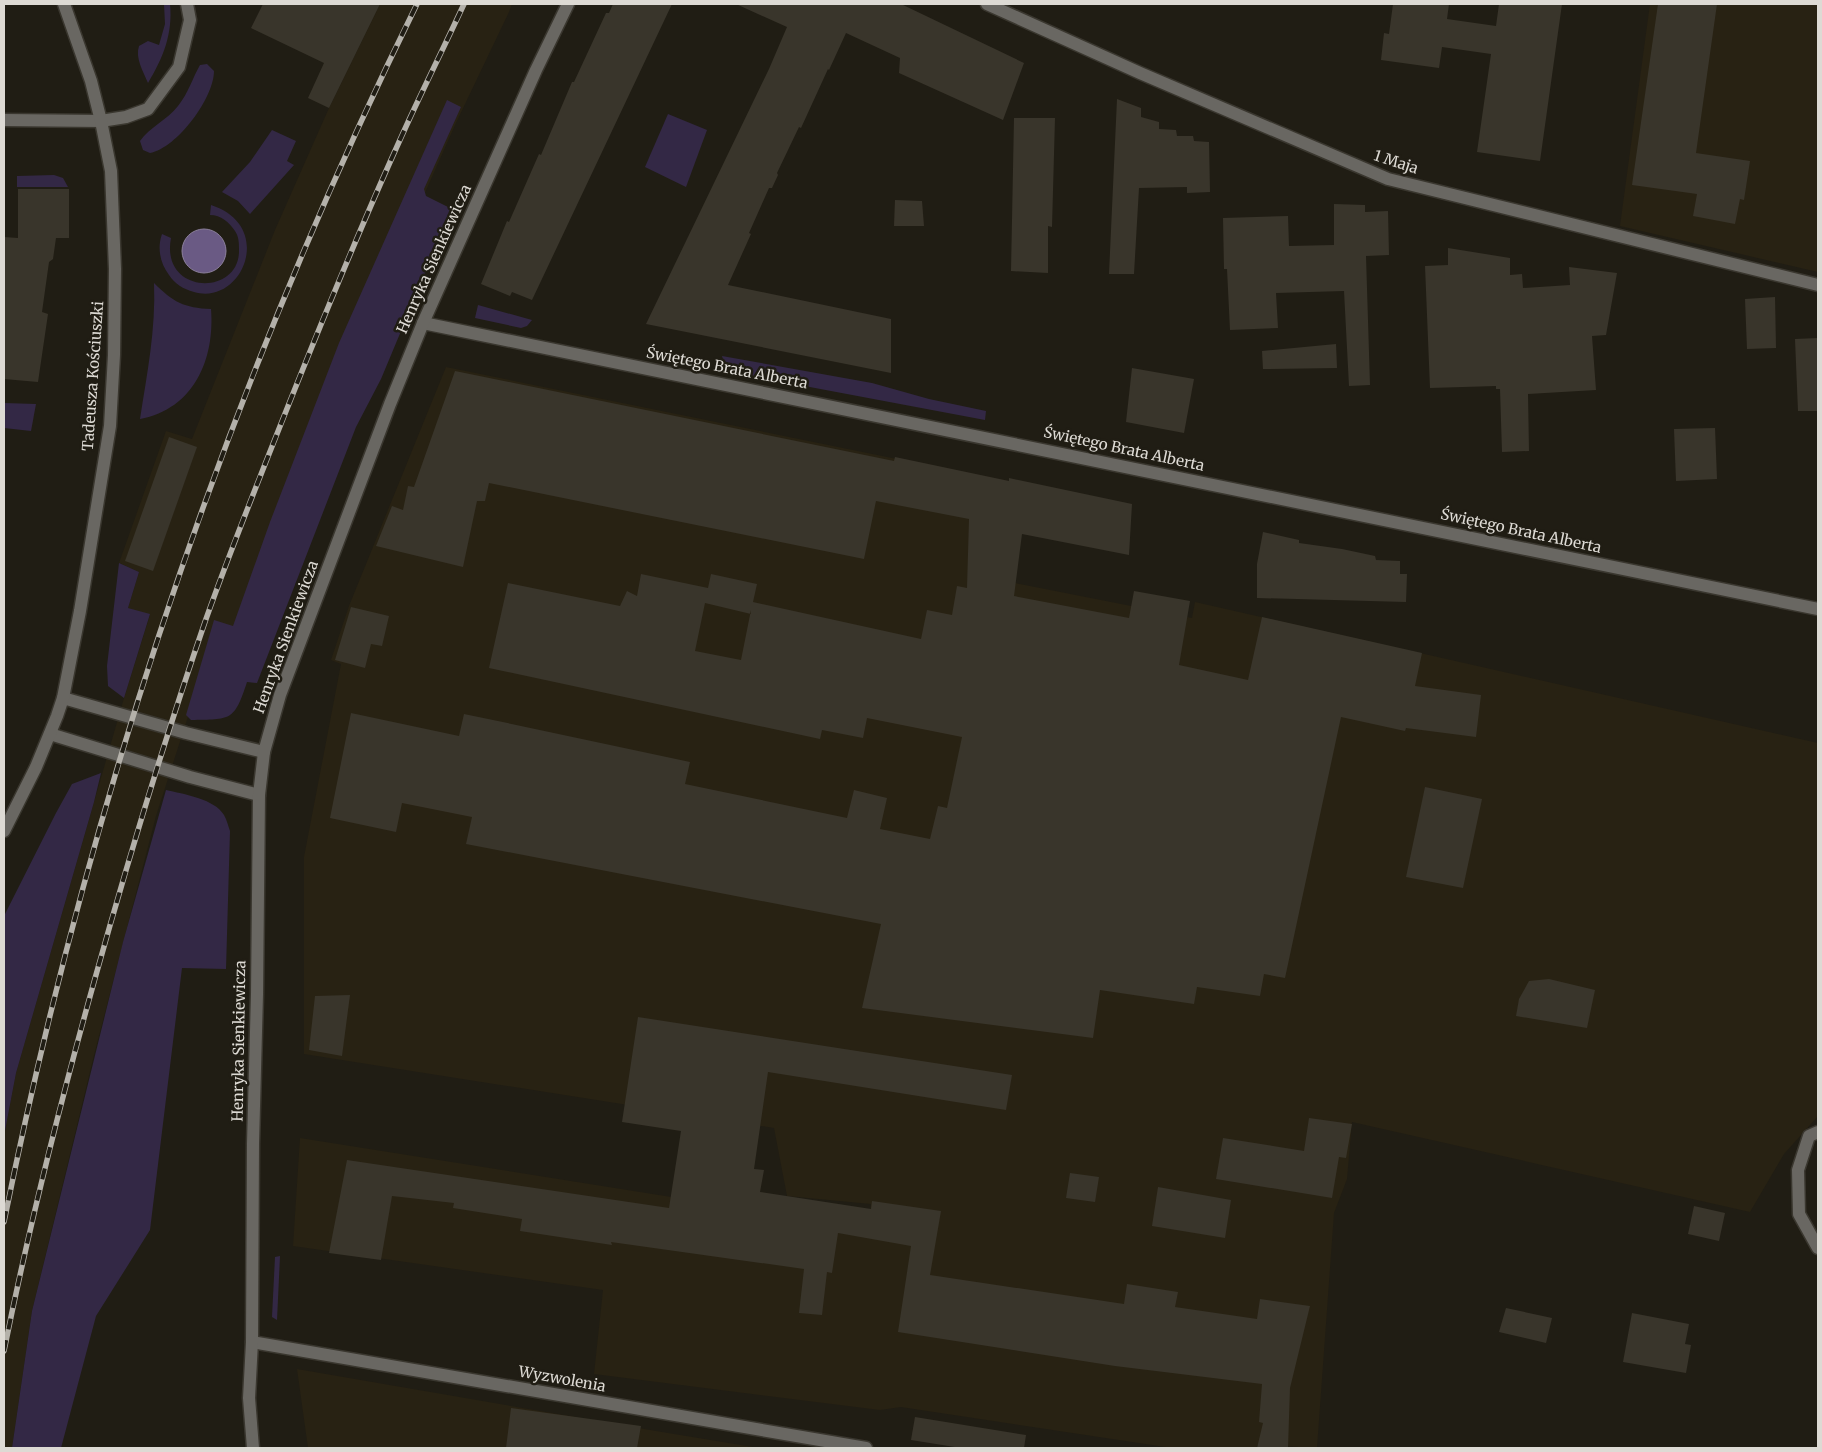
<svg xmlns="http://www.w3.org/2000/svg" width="1822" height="1452" font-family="Merriweather,serif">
  <rect width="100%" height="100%" fill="#201d14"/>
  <g fill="#282213">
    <path d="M 380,4 L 512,4 L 509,12 L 455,125 L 416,213 L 240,641 L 214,636 L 156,816 L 94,1055 L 32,1311 L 12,1448 L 4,1448 L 4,1136 L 16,1073 L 124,698 L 150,615 L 128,608 L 139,572 L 119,563 L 166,431 L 192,439 L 275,230 L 329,108 Z"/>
    <path d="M 1650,4 L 1818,4 L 1818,272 L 1620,226 Z"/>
    <path d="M 446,367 L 1005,481 L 1005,581 L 1192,618 L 1195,602 L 1818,743 L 1818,1116 L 1784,1154 L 1750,1212 L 1352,1122 L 1347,1179 L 1334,1213 L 1317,1448 L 1258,1445 L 1256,1448 L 1172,1448 L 901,1407 L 880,1410 L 594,1374 L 603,1290 L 293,1246 L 300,1138 L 785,1215 L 784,1225 L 867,1237 L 871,1204 L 787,1196 L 774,1128 L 304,1054 L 304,857 L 341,664 L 331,660 L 349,606 Z"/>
    <path d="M 297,1369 L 662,1432 L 759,1448 L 308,1448 Z"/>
  </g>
  <g fill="#332845">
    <path d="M 164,4 L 170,4 C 173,34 163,58 148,83 C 143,71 135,58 139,46 L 148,41 L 159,45 L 165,24 Z"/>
    <path d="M 207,64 L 214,71 C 214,98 177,148 150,153 L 143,150 L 140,141 C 150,127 167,120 178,106 C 189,92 192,79 200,65 Z"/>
    <path d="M 447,100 L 461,107 L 424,189 L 426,196 L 452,209 L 381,379 L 356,427 L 257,683 L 247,682 C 234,722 231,719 191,720 L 186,715 L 214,620 L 233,626 L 270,522 L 339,343 Z"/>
    <path d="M 668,114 L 707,130 L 686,187 L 645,167 Z"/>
    <path d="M 272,130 L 296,141 L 287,161 L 294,165 L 250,214 L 238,201 L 222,192 L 250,162 Z"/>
    <path d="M 54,175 L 63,178 L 68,187 L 17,187 L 17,176 Z"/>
    <path d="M 211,205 C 276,226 242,306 194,292 C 183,289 175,284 169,275 C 160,263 157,248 162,234 L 171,238 C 160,295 240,297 239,250 C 239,243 239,237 235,231 C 229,222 221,215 210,215 Z"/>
    <path d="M 154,283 C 173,302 184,308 211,309 C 215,359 194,409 140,419 C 147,374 156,329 154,283 Z"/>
    <path d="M 478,305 L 532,320 L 527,326 L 521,328 L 475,318 Z"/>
    <path d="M 722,356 L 872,383 L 929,399 L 986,411 L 985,420 L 741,374 L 726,370 Z"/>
    <path d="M 4,403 L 36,404 L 31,431 L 4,428 Z"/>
    <path d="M 119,563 L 139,572 L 128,608 L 150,614 L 124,698 L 108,686 L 107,666 Z"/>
    <path d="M 101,773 L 94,802 L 16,1073 L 4,1136 L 4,916 L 56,813 L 72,784 Z"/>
    <path d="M 166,790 C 183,794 215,799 224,815 C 227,820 228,826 230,831 L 226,969 L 182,968 L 150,1230 L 96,1316 L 61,1448 L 12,1448 L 32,1311 L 123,942 Z"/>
    <path d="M 280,1256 L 277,1320 L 272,1317 L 275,1257 Z"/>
  </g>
  <circle fill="#6a5a84" stroke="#8c809c" cx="204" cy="251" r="22"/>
  <g fill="#39352b" fill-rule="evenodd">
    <path d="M 263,4 L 380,4 L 329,108 L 308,98 L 324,63 L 251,28 Z"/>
    <path d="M 613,4 L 672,4 L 532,300 L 512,292 L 510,296 L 481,284 L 507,221 L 509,222 L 539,154 L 541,155 L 572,82 L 574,82 L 606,13 L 609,13 Z"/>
    <path d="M 736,4 L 901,4 L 1024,63 L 1003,120 L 899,73 L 900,58 L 846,33 L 829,70 L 828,69 L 801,128 L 799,127 L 777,173 L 778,175 L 772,188 L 769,188 L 749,233 L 751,234 L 728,285 L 891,319 L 891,373 L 646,324 L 769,69 L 787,27 Z"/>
    <path d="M 1393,4 L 1449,4 L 1447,19 L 1496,26 L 1499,4 L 1562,4 L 1540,161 L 1477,152 L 1491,54 L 1442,47 L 1439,68 L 1381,60 L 1384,33 L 1389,34 Z"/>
    <path d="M 1658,4 L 1717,4 L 1696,153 L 1750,161 L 1744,200 L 1740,199 L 1735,224 L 1693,216 L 1697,194 L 1632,185 Z"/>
    <path d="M 1117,99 L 1141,108 L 1141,117 L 1159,122 L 1159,129 L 1176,130 L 1177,136 L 1193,136 L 1194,141 L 1209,142 L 1210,192 L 1187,193 L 1187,187 L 1139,188 L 1134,274 L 1109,274 Z"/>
    <path d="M 1014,118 L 1055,118 L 1052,227 L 1048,226 L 1048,273 L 1011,271 Z"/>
    <path d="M 18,189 L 69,189 L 69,238 L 56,238 L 53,259 L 49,262 L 42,312 L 48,314 L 38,382 L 4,379 L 4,237 L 18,238 Z"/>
    <path d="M 895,200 L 922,201 L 924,226 L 894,226 Z"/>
    <path d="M 1334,204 L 1365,205 L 1365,212 L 1388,211 L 1389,255 L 1366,256 L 1370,385 L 1349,386 L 1344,291 L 1276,293 L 1278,328 L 1230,330 L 1227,269 L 1224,269 L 1223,218 L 1288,216 L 1289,246 L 1334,245 Z"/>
    <path d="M 1448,248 L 1510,258 L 1510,275 L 1522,274 L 1523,288 L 1570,285 L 1569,267 L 1617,273 L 1606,335 L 1592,336 L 1596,390 L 1528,394 L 1529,451 L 1502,452 L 1500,389 L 1496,389 L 1496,386 L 1430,388 L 1425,266 L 1448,265 Z"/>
    <path d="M 1775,297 L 1776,348 L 1747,349 L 1745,299 Z"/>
    <path d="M 1818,338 L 1818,411 L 1798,411 L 1795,339 Z"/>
    <path d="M 1336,344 L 1337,368 L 1263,369 L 1262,351 Z"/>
    <path d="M 1132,368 L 1194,379 L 1184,433 L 1126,422 Z"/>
    <path d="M 455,371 L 894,461 L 895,457 L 1009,481 L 1009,478 L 1132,504 L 1129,555 L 1022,534 L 1014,596 L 1129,618 L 1134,591 L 1190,601 L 1179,665 L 1248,680 L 1262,617 L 1422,653 L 1415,686 L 1481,695 L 1476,737 L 1406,728 L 1405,731 L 1341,717 L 1285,978 L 1264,974 L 1260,996 L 1197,987 L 1194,1004 L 1100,990 L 1093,1038 L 862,1008 L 881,924 L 466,844 L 472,817 L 402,803 L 396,832 L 330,818 L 351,713 L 459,736 L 464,714 L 493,720 L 690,762 L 685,784 L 847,818 L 854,790 L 887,798 L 880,829 L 930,839 L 938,806 L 947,808 L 962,737 L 867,718 L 863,738 L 822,730 L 820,739 L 489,668 L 508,583 L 620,606 L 627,591 L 637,596 L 641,574 L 708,588 L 711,574 L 757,584 L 753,602 L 921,639 L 927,610 L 952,615 L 957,586 L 967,588 L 969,519 L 876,501 L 864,559 L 489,483 L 485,501 L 477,501 L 463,567 L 376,546 L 392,506 L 403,510 L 408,486 L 414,487 ZM 705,603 L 751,614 L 751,610 L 741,660 L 695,651 Z"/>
    <path d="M 1715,428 L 1717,479 L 1676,481 L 1674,429 Z"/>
    <path d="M 169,437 L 197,447 L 153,571 L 125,561 Z"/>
    <path d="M 1263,532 L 1299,540 L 1299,543 L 1342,549 L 1375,556 L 1376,560 L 1400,561 L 1400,574 L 1407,574 L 1406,602 L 1257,598 L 1257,564 Z"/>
    <path d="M 351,607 L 389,616 L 382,646 L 371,644 L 365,668 L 335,660 Z"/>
    <path d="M 1425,787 L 1482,799 L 1463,888 L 1406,877 Z"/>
    <path d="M 1549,979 L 1595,990 L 1587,1028 L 1516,1016 L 1519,999 L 1529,981 Z"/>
    <path d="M 350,995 L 342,1056 L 309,1050 L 315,996 Z"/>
    <path d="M 638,1017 L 1012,1075 L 1006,1110 L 768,1072 L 754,1169 L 764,1170 L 760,1192 L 871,1209 L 872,1201 L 941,1211 L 930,1275 L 1124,1304 L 1127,1284 L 1178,1292 L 1175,1307 L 1257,1319 L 1260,1299 L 1310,1306 L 1290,1388 L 1288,1448 L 1257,1448 L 1263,1423 L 1259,1422 L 1262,1384 L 1115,1366 L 898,1332 L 911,1246 L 838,1233 L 832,1273 L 827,1272 L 822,1315 L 799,1313 L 804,1269 L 611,1242 L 612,1245 L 520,1231 L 522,1219 L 453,1208 L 454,1203 L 392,1196 L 381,1260 L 329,1253 L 347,1160 L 669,1208 L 681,1131 L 622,1122 Z"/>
    <path d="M 1309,1118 L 1352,1124 L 1346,1158 L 1339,1157 L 1332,1198 L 1216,1179 L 1223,1138 L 1304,1151 Z"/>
    <path d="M 1070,1173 L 1099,1177 L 1095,1202 L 1066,1198 Z"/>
    <path d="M 1158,1187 L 1231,1200 L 1225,1238 L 1152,1226 Z"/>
    <path d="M 1694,1206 L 1725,1213 L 1719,1241 L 1688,1234 Z"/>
    <path d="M 1506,1308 L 1552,1318 L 1546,1343 L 1499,1332 Z"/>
    <path d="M 1632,1313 L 1689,1324 L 1685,1344 L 1691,1345 L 1686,1373 L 1623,1362 Z"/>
    <path d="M 511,1408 L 641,1426 L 637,1448 L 506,1448 Z"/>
    <path d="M 915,1417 L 1026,1435 L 1024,1448 L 961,1448 L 911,1440 Z"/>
  </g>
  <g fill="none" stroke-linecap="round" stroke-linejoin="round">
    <defs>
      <g id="minor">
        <path d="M 987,4 L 1140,73 L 1388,179 L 1818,285"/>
        <path d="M 4,120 L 101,121 L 126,117 L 148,109 L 179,67 L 190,20 L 187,4"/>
        <path d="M 423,323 L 1818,609"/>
        <path d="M 63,698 L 186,733 L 264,752"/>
        <path d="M 50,734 L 190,777 L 259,795"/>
        <path d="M 4,831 L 36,767 L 57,716 L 63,698 L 80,611 L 110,426 L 114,355 L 115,269 L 111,171 L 101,121 L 91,81 L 64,4"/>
        <path d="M 1818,1132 L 1809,1136 L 1798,1170 L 1799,1214 L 1818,1248"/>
        <path d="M 252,1342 L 866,1448"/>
        <path d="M 253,1448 L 249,1398 L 252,1342 L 253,1144 L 257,994 L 259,795 L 264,752 L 280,695 L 390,404 L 423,323 L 536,70 L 568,4"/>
      </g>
    </defs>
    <use href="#minor" stroke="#3a372f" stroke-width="15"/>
    <use href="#minor" stroke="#696762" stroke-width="12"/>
    <defs>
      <g id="rail">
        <path d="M 4,1222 C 89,800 227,390 417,4"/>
        <path d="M 4,1351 C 29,1226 60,1104 94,982 C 128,860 165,738 206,619 C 227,560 250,502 273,444 C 316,335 360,227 409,120 C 427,81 446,43 464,4"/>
      </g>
    </defs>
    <use href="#rail" stroke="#b4b1aa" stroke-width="5.5"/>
    <use href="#rail" stroke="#201d14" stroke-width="4" stroke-dasharray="11" stroke-linecap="butt"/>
  </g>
  <g text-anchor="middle" stroke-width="5" stroke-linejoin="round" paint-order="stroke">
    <g font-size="15" fill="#dddad4" stroke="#201d14">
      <text transform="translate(1396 162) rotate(18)" y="5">1 Maja</text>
      <text transform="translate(434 259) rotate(-66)" y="5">Henryka Sienkiewicza</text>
      <text transform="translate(727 368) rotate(11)" y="5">Świętego Brata Alberta</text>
      <text transform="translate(93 376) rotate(-86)" y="5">Tadeusza Kościuszki</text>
      <text transform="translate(1124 449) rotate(12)" y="5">Świętego Brata Alberta</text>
      <text transform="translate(1521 531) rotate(12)" y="5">Świętego Brata Alberta</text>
      <text transform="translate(286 637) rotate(-70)" y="5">Henryka Sienkiewicza</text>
      <text transform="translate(239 1041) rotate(-89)" y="5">Henryka Sienkiewicza</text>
      <text transform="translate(562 1379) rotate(10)" y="5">Wyzwolenia</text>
    </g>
  </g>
  <rect width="1822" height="1452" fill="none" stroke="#dddad4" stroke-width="10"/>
</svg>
